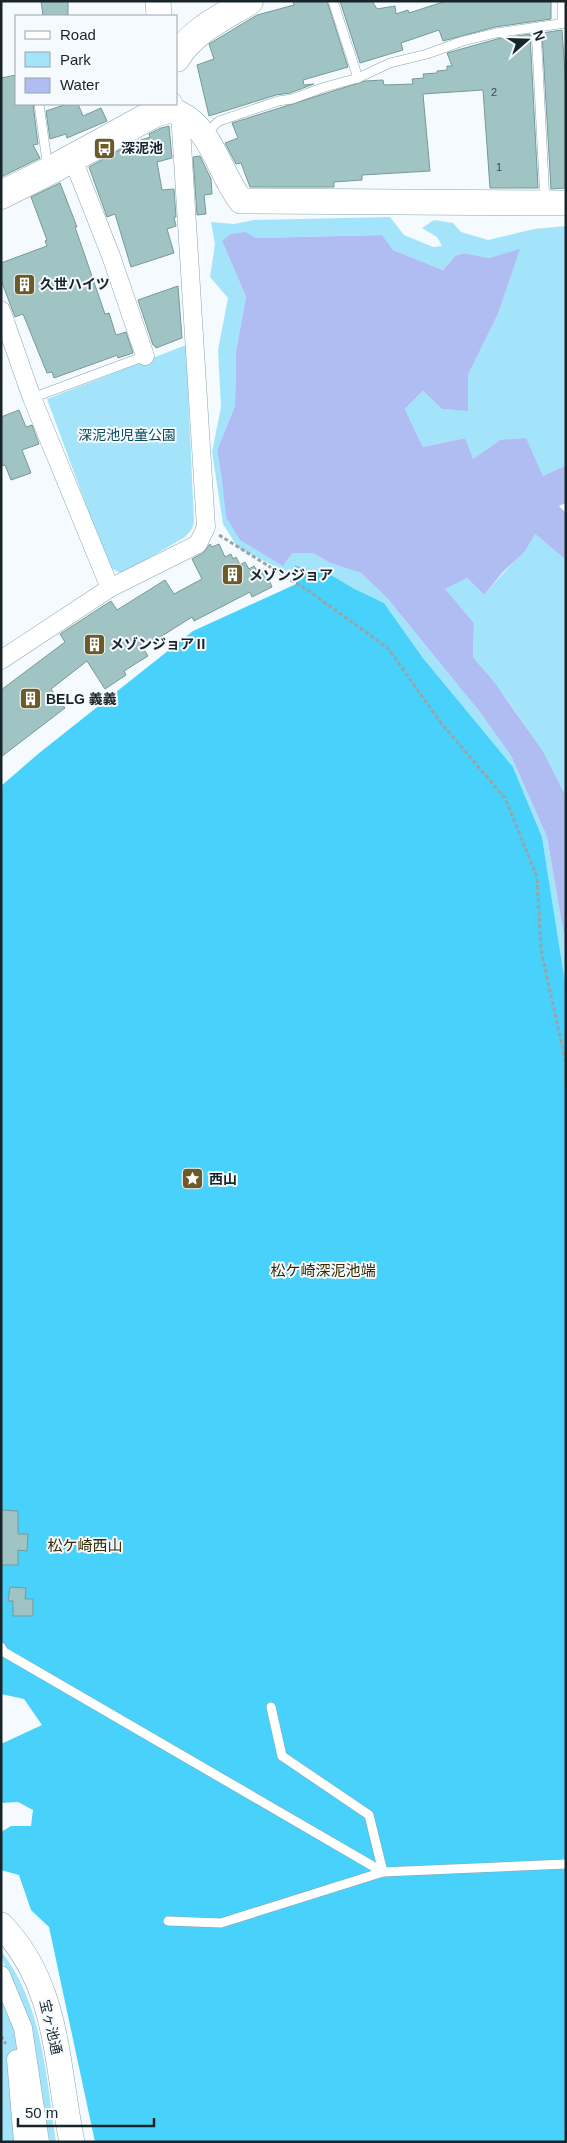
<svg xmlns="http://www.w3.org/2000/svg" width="567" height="2143" font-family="Arial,'Noto Sans JP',sans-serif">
  <rect width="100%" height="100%" fill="#f4fafd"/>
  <g fill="#a4e4fa">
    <path d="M 390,217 L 404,235 L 433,247 L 442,246 L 437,237 L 422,228 L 434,220 L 453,223 L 461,232 L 488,240 L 534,229 L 566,226 L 566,465 L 543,476 L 500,440 L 472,460 L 465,438 L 423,447 L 405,409 L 423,391 L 442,409 L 468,410 L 468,375 L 498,314 L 519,250 L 487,258 L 464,253 L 455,256 L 443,270 L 393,250 L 381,235 L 256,238 L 222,241 L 246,297 L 236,351 L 235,406 L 217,450 L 222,480 L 292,553 L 313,553 L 330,563 L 361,573 L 387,598 L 479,711 L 511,756 L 547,837 L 566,948 L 566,988 L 542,837 L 513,767 L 423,658 L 384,603 L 353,588 L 326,572 L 309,570 L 296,565 L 290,574 L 238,548 L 223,524 L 212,452 L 221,407 L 218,350 L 228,298 L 210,277 L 215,244 L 211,222 L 234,224 L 254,220 Z"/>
    <path d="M 186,345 L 194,522 L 192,529 L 185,537 L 122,574 L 109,567 L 47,399 Z"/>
    <path d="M 535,534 L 566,560 L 566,796 C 540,745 510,700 473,657 L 474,623 L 444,589 L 467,578 L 484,595 C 501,574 521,557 535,534 Z"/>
    <path d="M 1,1951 C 43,2004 46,2078 56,2142 L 50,2142 C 40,2097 38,2052 24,2008 C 19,1992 1,1965 1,1951 Z"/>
    <path d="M 1,1982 L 13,2012 L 33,2142 L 1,2142 Z"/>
  </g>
  <path fill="#48d2fb" d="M 295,565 L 309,570 L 326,572 L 353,588 L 384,603 L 423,658 L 513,767 L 542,837 L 566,988 L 566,2142 L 95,2142 L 49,1927 L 31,1910 L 19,1875 L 1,1870 L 1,1832 L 11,1826 L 31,1826 L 33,1810 L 18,1802 L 1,1803 L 1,1744 L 42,1725 L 24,1699 L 1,1694 L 1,786 L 38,754 L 193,631 L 296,584 Z"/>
  <path fill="#b0bdf3" d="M 245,232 L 256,238 L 382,235 L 393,250 L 443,270 L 455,256 L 464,253 L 488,258 L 520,249 L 498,314 L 468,375 L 468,411 L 442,409 L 423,391 L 405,409 L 423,447 L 465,438 L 473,459 L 500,440 L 526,438 L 543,476 L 566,465 L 566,503 L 559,506 L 566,513 L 566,560 L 535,534 L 525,551 L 502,573 L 484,595 L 467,578 L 445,589 L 474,623 L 473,657 L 495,683 L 542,750 L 566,796 L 566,948 L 547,837 L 511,756 L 479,711 L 387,598 L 361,573 L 330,563 L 313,553 L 292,553 L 283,566 L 240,540 L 226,517 L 222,480 L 217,450 L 235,406 L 236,351 L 246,297 L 222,241 L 231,234 Z"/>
  <g fill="#a0c3c3" stroke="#799">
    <path d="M 41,1 L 68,1 L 68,16 L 43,16 Z"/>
    <path d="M 293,1 L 327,1 L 348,67 L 303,80 L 304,85 L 314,84 L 290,93 L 276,95 L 209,116 L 197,65 L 214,59 L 209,44 L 257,15 L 294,5 Z"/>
    <path d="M 340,1 L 372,1 L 377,9 L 395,6 L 396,14 L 408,10 L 409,13 L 446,1 L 551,1 L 551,19 L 495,27 L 443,41 L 439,30 L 401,43 L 403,50 L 360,63 Z"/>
    <path d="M 562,30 L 566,88 L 566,188 L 551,189 L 542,33 Z"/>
    <path d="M 530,34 L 538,188 L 490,188 L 483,90 L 423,94 L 430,171 L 362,175 L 362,180 L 334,182 L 334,187 L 250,187 L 241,163 L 236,164 L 225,143 L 238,138 L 232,123 L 365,81 L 383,80 L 384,85 L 413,84 L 412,79 L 424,78 L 423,74 L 437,73 L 437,71 L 447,70 L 447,66 L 452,66 L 447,53 L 497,39 Z"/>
    <path d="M 16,75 L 16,104 L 33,104 L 38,144 L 33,145 L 40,158 L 1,177 L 1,78 Z"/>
    <path d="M 67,104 L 78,104 L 83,116 L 101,108 L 107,121 L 67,138 L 66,134 L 50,139 L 46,111 Z"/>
    <path d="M 169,126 L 172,158 L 157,162 L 162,190 L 174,189 L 176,217 L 174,217 L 176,226 L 167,229 L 174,253 L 131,267 L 115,214 L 107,217 L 89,167 L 132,143 L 150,137 L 149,134 L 161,128 Z"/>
    <path d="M 200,156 L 211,179 L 212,194 L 204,195 L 206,214 L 197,215 L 193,157 Z"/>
    <path d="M 60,183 L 77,227 L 75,227 L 105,314 L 109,313 L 116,335 L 126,332 L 133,353 L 118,358 L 117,355 L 115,356 L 54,378 L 52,372 L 47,373 L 23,314 L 15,317 L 1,280 L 1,263 L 47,246 L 45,241 L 47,240 L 31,197 Z"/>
    <path d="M 178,286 L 182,338 L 156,348 L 154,345 L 153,345 L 138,300 Z"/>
    <path d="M 19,410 L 26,427 L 32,425 L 39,444 L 22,450 L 31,473 L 11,480 L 5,465 L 1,466 L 1,417 Z"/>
    <path d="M 210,544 L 212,547 L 219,544 L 225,557 L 231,554 L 233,559 L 236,557 L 240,565 L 245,562 L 249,569 L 254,566 L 258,572 L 264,569 L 272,587 L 252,597 L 250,592 L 194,621 L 192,617 L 143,648 L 148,656 L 124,671 L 126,675 L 105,689 L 87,661 L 51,689 L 65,708 L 1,757 L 1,690 L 65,642 L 60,634 L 111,601 L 117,610 L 165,580 L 174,594 L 202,579 L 192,559 L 203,553 Z"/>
    <path d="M 1,1510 L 18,1511 L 18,1534 L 28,1534 L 27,1551 L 18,1550 L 18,1565 L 1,1565 Z"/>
    <path d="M 10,1587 L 26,1588 L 25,1599 L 33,1599 L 33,1616 L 13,1616 L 13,1601 L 8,1601 Z"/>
  </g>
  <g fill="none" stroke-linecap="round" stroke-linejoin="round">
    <defs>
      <g id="lane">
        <path d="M 333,1 L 358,78"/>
        <path d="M 562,1 L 562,23"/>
        <path d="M 536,28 L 545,202"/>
        <path d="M 39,104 L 48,169"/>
        <path d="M 205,134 L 219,121 L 278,101 L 292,99 L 325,87 L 358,78 L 390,63 L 427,54 L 463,41 L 496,33 L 566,23"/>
        <path d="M 32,398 L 145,356"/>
        <path d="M 1,1647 L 4,1652 L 383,1872"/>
        <path d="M 271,1707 L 282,1756 L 369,1815 L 383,1872"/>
        <path d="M 168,1921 L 221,1923 L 383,1872 L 566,1864"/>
      </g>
      <g id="street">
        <path d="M 72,157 L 111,256 L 145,356"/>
        <path d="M 1,310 L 32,398 L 110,588"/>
        <path d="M 1,660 L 110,588 L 198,544 L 206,527 L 180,112"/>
        <path d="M 1,1975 L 23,2028 L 40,2142"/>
        <path d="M 16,2059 L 23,2142"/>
      </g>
      <g id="secondary">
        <path d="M 158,1 L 159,16"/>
        <path d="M 168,109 C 213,123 216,169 241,201 L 566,203"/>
        <path d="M 1,1925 C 59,1985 56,2064 72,2142"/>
      </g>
      <g id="primary">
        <path d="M 176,58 C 192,31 223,17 249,1"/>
        <path d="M 1,195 L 49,171 L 155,113 L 168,109 L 168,104"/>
      </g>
    </defs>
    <use href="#lane" stroke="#88a7b2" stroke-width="10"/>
    <use href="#street" stroke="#88a7b2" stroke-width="19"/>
    <use href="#secondary" stroke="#88a7b2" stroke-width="26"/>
    <use href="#primary" stroke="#88a7b2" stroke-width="29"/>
    <g stroke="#9ba3a7" stroke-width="3" stroke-dasharray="4 2.5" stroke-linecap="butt">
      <path d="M 219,535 L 310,592 L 388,648 L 441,723 L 505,798 L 537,877 L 541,950 L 565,1059 L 566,1086"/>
      <path d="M 1,2036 L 6,2044"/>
    </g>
    <use href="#lane" stroke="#fff" stroke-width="9"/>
    <use href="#street" stroke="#fff" stroke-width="18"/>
    <use href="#secondary" stroke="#fff" stroke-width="25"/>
    <use href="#primary" stroke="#fff" stroke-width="28"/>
  </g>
  <defs>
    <symbol id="bus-square" viewBox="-11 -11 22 22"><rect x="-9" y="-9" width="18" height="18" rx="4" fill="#6c5b29" stroke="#f4fafd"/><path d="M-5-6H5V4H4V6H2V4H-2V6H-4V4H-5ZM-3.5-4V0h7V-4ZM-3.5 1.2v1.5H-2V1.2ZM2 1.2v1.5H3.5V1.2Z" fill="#fff"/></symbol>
    <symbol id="building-square" viewBox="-11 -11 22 22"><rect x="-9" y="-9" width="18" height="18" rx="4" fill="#6c5b29" stroke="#f4fafd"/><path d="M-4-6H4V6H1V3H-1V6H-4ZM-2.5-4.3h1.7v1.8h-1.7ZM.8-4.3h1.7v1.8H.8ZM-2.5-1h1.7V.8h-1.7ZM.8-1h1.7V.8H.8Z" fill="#fff"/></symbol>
    <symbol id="sight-square" viewBox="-11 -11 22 22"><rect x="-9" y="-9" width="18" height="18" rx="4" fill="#6c5b29" stroke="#f4fafd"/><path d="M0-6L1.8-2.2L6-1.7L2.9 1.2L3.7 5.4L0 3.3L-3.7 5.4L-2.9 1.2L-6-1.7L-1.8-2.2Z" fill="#fff"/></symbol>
  </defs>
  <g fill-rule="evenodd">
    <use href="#bus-square" x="92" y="136" width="25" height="25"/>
    <use href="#building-square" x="12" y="272" width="25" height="25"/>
    <use href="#building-square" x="220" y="562" width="25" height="25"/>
    <use href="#building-square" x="82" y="632" width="25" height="25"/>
    <use href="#building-square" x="18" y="686" width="25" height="25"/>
    <use href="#sight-square" x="180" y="1166" width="25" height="25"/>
  </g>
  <g text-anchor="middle" stroke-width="4" stroke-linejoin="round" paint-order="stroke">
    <g font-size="11" fill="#3a4c50">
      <text x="494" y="96">2</text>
      <text x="499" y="171">1</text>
    </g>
    <g font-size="14" font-weight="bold" fill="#182429" stroke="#f4fafd" text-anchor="start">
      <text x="121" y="153">深泥池</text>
      <text x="40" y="289">久世ハイツ</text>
      <text x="249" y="580">メゾンジョア</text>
      <text x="110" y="649">メゾンジョアⅡ</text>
      <text x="46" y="704">BELG 義義</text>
      <text x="209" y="1184">西山</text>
    </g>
    <g font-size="14" fill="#0f4a5b" stroke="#f4fafd">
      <text x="127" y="440">深泥池児童公園</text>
    </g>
    <g font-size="14" fill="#182429" stroke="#f4fafd">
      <text transform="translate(51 2027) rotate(77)" y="5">宝ヶ池通</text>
    </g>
    <g font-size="15" fill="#372b00" stroke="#f4fafd">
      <text x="323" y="1276">松ケ崎深泥池端</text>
      <text x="85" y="1551">松ケ崎西山</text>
    </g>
  </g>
  <rect width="567" height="2143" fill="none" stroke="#182429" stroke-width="5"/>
  <rect x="15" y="15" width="162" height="90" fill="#f4fafd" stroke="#9ca4a8"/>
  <rect x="25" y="31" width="25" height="8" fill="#ffffff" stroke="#9ca4a8"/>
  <text x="60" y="40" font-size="15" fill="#182429">Road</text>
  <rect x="25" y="52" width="25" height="15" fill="#a4e4fa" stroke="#9ca4a8"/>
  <text x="60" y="65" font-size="15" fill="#182429">Park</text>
  <rect x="25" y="78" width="25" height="15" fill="#b0bdf3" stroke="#9ca4a8"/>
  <text x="60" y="90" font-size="15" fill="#182429">Water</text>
  <g transform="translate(527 40) rotate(70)" stroke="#f4fafd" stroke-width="4" paint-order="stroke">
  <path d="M0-4L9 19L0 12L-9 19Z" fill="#182429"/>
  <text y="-8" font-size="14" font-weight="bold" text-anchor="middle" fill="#182429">N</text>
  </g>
  <path d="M18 2118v8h136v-8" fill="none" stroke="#182429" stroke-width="2.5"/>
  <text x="25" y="2118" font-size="15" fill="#182429" stroke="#f4fafd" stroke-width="4" paint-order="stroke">50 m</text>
</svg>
